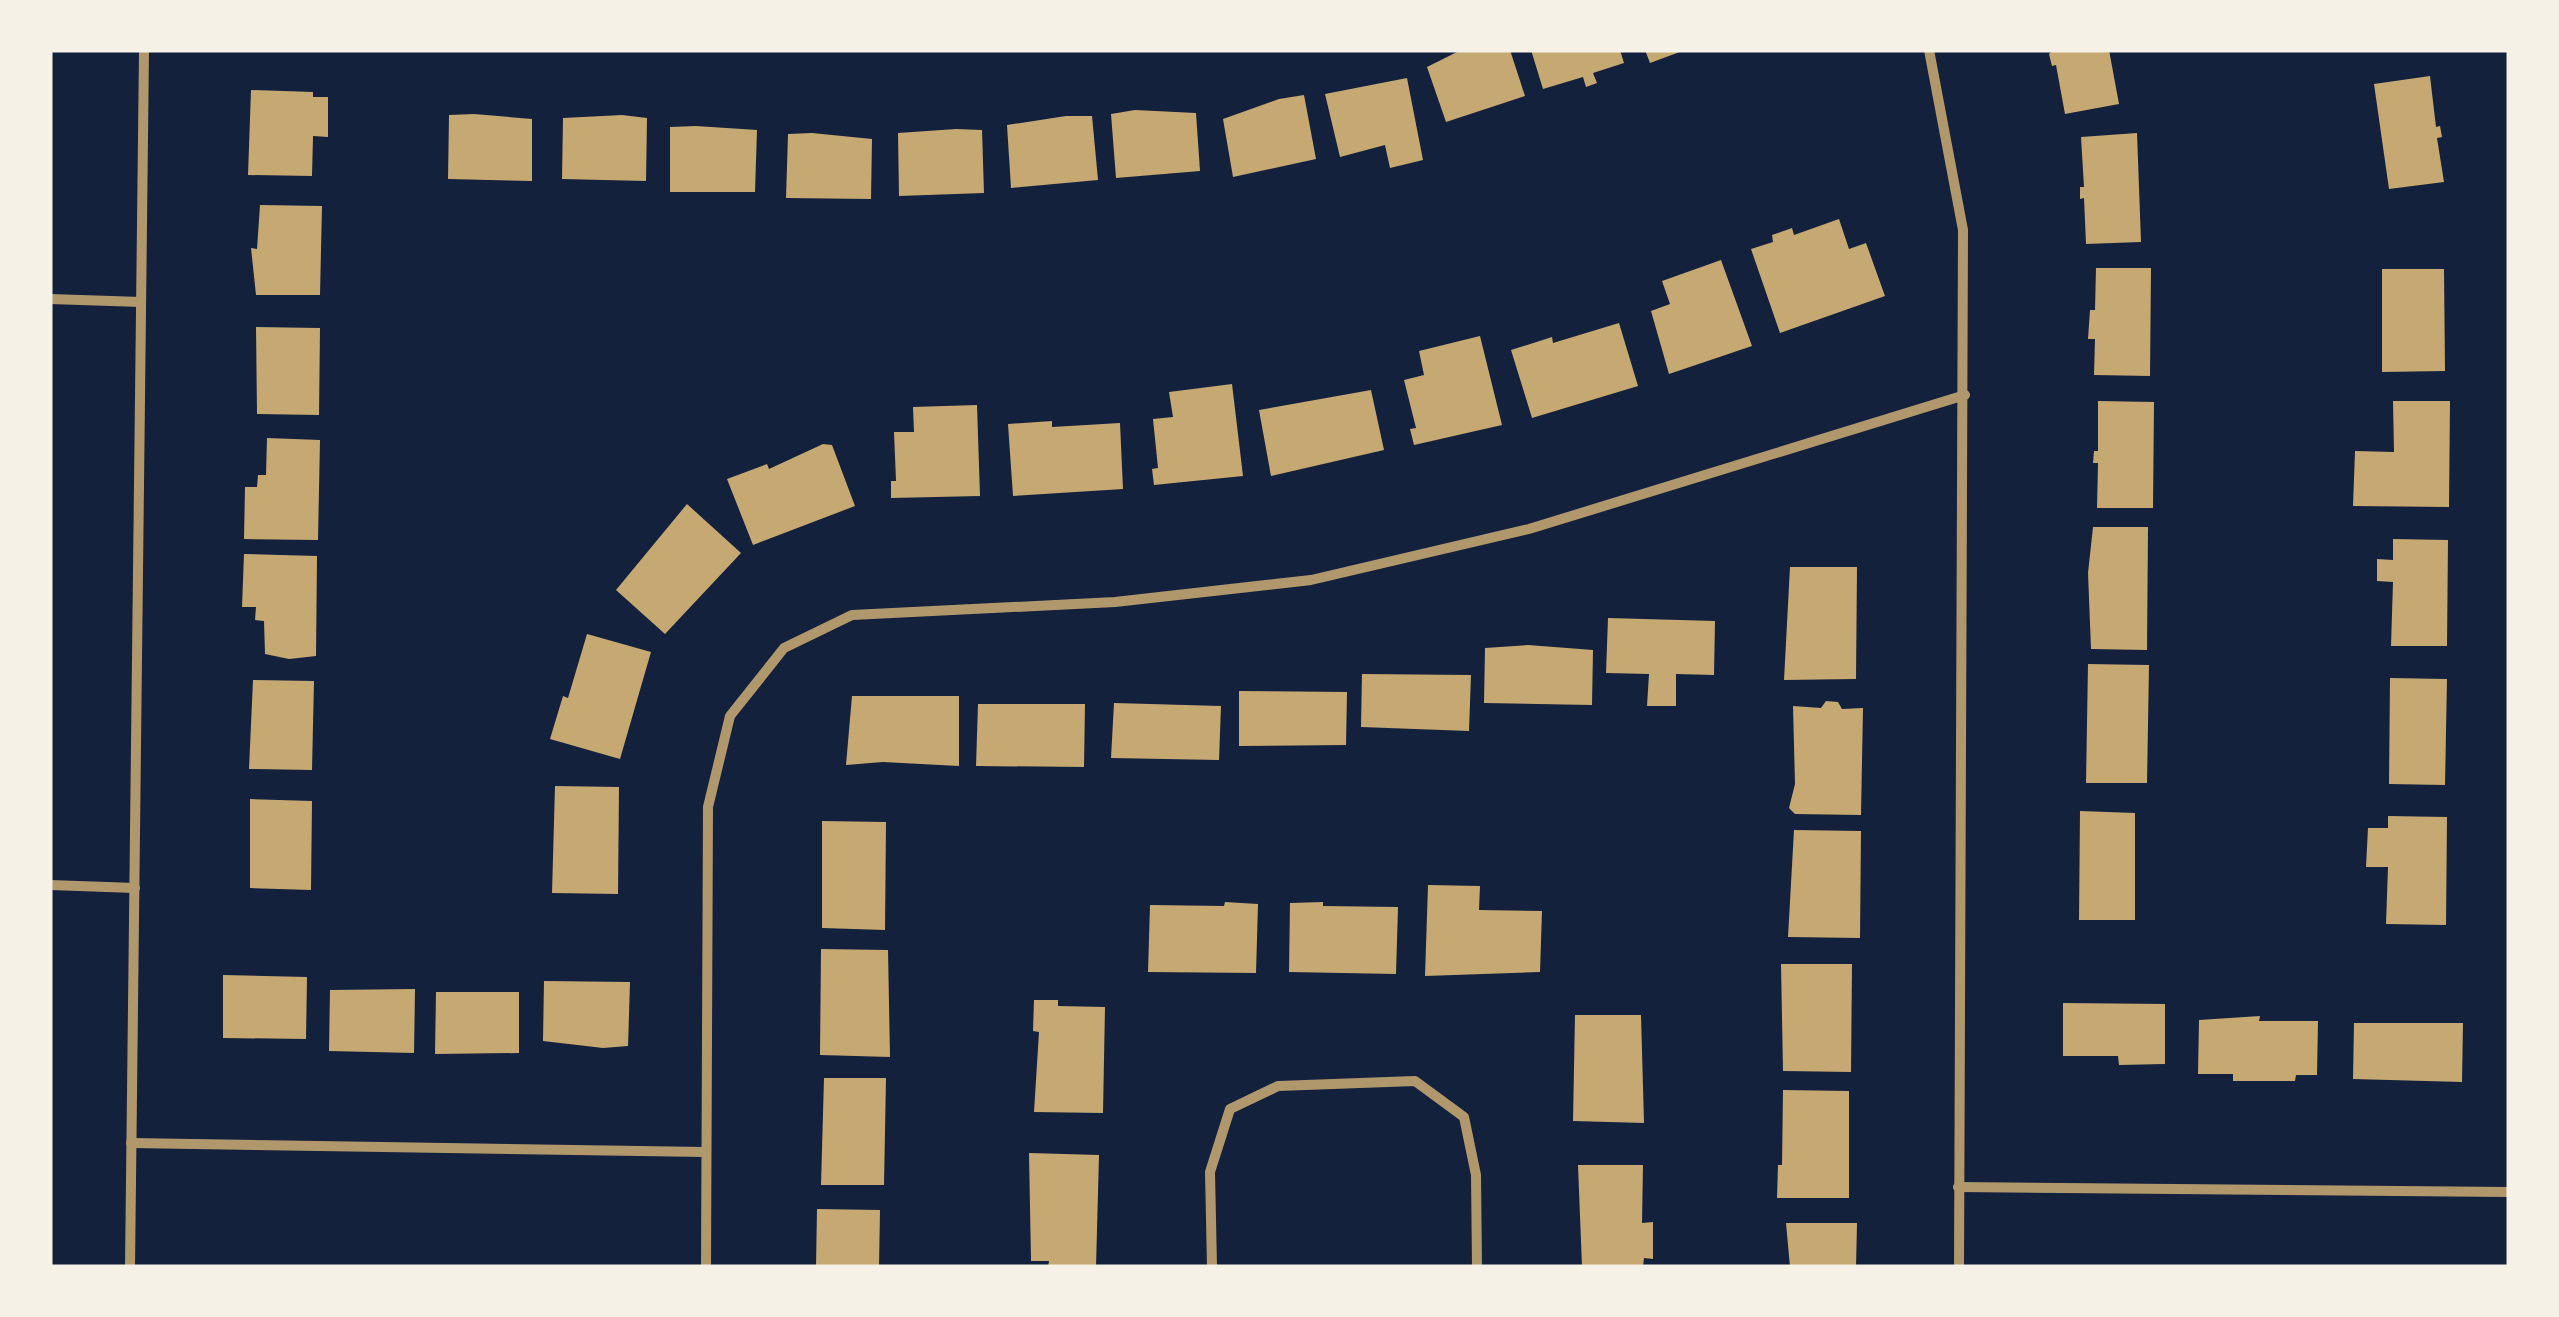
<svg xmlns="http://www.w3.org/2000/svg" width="2559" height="1317" font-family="Manrope,sans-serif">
  <rect width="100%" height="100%" fill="#14213d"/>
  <g fill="#c6a872">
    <path d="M 1461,50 L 1510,50 L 1525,96 L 1446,122 L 1427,67 Z"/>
    <path d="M 1531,50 L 1620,50 L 1624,63 L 1593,73 L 1597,83 L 1586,87 L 1583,77 L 1543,89 Z"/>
    <path d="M 1645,50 L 1685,50 L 1650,63 Z"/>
    <path d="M 2053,50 L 2109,50 L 2119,104 L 2065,114 L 2056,65 L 2052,66 L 2049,54 Z"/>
    <path d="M 2430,76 L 2436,127 L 2440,126 L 2442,137 L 2437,138 L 2444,182 L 2389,189 L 2374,84 Z"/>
    <path d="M 1407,78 L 1423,160 L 1390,168 L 1385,145 L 1340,157 L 1325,94 Z"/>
    <path d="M 251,90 L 313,92 L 313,97 L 328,97 L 328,137 L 313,136 L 312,176 L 248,175 Z"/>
    <path d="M 1304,95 L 1316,159 L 1233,177 L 1223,119 L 1279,99 Z"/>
    <path d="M 1135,110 L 1196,113 L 1200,171 L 1116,178 L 1111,114 Z"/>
    <path d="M 474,114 L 532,119 L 532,181 L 448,179 L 449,115 Z"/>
    <path d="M 622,115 L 647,118 L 646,181 L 562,179 L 563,118 Z"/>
    <path d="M 1066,116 L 1092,116 L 1098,180 L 1011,188 L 1007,125 Z"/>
    <path d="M 696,126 L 757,130 L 755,192 L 670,192 L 670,127 Z"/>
    <path d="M 956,129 L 982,130 L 984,193 L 899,196 L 898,133 Z"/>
    <path d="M 812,133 L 872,139 L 871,199 L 786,198 L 788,134 Z"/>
    <path d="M 2137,133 L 2141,242 L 2086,244 L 2084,198 L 2080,199 L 2080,187 L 2084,187 L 2081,137 Z"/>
    <path d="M 260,205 L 322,206 L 320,295 L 256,295 L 251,248 L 257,249 Z"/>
    <path d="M 1839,219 L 1849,249 L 1866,243 L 1885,296 L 1780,333 L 1751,249 L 1773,242 L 1772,235 L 1792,228 L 1794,235 Z"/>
    <path d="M 1721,260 L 1752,346 L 1669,374 L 1651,311 L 1670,304 L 1662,281 Z"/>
    <path d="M 2096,268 L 2151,268 L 2150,376 L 2094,375 L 2095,339 L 2088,339 L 2090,310 L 2095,310 Z"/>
    <path d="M 2382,269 L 2444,269 L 2445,371 L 2382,372 Z"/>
    <path d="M 1619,323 L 1638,386 L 1532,418 L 1511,350 L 1552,337 L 1553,343 Z"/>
    <path d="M 256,327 L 320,328 L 319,415 L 257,414 Z"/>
    <path d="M 1480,336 L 1502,425 L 1414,445 L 1410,429 L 1416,428 L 1404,380 L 1424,375 L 1419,351 Z"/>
    <path d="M 1232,384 L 1243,476 L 1154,485 L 1152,469 L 1158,468 L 1153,419 L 1173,417 L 1169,392 Z"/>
    <path d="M 1371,390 L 1384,450 L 1271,476 L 1259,410 Z"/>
    <path d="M 2098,401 L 2154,402 L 2153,508 L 2097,508 L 2098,463 L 2093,463 L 2094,451 L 2098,451 Z"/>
    <path d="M 2393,401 L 2450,401 L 2449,507 L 2353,506 L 2355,451 L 2394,452 Z"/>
    <path d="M 977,405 L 980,496 L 891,498 L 891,481 L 896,481 L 894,432 L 914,432 L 913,407 Z"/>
    <path d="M 1052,421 L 1052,427 L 1120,423 L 1123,489 L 1013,496 L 1008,424 Z"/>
    <path d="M 267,438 L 320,440 L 318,540 L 244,539 L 245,487 L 257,487 L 258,475 L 266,475 Z"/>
    <path d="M 823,444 L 832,445 L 855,506 L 753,545 L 727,479 L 767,464 L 769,469 Z"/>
    <path d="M 687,504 L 741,553 L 665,634 L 616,590 Z"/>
    <path d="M 2093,527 L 2148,527 L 2147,650 L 2091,649 L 2088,573 Z"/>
    <path d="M 2393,539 L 2448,540 L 2447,646 L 2391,646 L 2393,582 L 2377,581 L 2377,559 L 2393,560 Z"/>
    <path d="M 244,554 L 317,556 L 316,656 L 289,659 L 265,654 L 264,621 L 255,620 L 256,607 L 242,607 Z"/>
    <path d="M 1790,567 L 1857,567 L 1856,679 L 1784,680 Z"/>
    <path d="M 1608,618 L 1715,621 L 1714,675 L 1676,674 L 1676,706 L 1647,706 L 1649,674 L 1606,673 Z"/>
    <path d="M 587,634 L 651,652 L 620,759 L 550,739 L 563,696 L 568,698 Z"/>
    <path d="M 1528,645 L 1593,650 L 1592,705 L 1484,703 L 1485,648 Z"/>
    <path d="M 2088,664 L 2149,665 L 2147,783 L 2086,783 Z"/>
    <path d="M 1362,674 L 1471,675 L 1469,731 L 1361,727 Z"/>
    <path d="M 2390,678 L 2447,679 L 2445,785 L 2389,784 Z"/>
    <path d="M 253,680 L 314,681 L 312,770 L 249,769 Z"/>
    <path d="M 1239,691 L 1347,692 L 1346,745 L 1239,746 Z"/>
    <path d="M 852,696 L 959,696 L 959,766 L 883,762 L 846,765 Z"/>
    <path d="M 1826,701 L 1838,702 L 1842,709 L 1863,708 L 1861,815 L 1795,814 L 1789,808 L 1795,784 L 1793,706 L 1821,708 Z"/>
    <path d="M 1114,703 L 1221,706 L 1219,760 L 1111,758 Z"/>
    <path d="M 978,704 L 1085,704 L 1084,767 L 976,766 Z"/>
    <path d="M 555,786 L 619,787 L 618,894 L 552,893 Z"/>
    <path d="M 250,799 L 312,801 L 311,890 L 250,888 Z"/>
    <path d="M 2080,811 L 2135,813 L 2135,920 L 2079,920 Z"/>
    <path d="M 2388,816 L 2447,817 L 2446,925 L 2386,924 L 2388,867 L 2366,867 L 2368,828 L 2388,828 Z"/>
    <path d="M 822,821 L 886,822 L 885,930 L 822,928 Z"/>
    <path d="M 1794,830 L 1861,831 L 1860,938 L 1788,937 Z"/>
    <path d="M 1428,885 L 1480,886 L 1479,910 L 1542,911 L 1540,972 L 1425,976 Z"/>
    <path d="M 1225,902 L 1258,904 L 1256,973 L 1148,972 L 1150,905 L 1224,906 Z"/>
    <path d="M 1323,902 L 1323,906 L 1398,907 L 1396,974 L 1289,972 L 1290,903 Z"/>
    <path d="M 821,949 L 888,950 L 890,1057 L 820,1055 Z"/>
    <path d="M 1781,964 L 1852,964 L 1851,1072 L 1783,1071 Z"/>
    <path d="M 223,975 L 307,977 L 306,1039 L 223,1038 Z"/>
    <path d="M 544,981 L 630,982 L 628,1046 L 603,1048 L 543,1041 Z"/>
    <path d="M 415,989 L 414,1053 L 329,1051 L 330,990 Z"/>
    <path d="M 436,992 L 519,992 L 519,1053 L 435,1054 Z"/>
    <path d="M 1034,1000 L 1058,1000 L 1058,1006 L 1105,1007 L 1103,1113 L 1034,1112 L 1039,1032 L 1033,1031 Z"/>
    <path d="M 2063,1003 L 2165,1004 L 2165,1064 L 2119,1065 L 2118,1056 L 2063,1056 Z"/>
    <path d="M 1575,1015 L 1641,1015 L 1644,1123 L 1573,1121 Z"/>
    <path d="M 2260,1016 L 2259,1021 L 2318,1021 L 2317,1075 L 2296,1075 L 2295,1081 L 2233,1081 L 2233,1074 L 2198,1074 L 2199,1020 Z"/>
    <path d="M 2354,1023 L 2463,1023 L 2462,1082 L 2353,1079 Z"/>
    <path d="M 824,1078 L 886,1078 L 884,1185 L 821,1185 Z"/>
    <path d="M 1783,1090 L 1849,1091 L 1849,1198 L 1777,1198 L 1778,1165 L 1782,1165 Z"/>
    <path d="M 1029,1153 L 1099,1155 L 1096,1267 L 1048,1267 L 1049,1261 L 1031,1261 Z"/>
    <path d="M 1578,1165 L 1643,1165 L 1642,1223 L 1653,1222 L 1653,1259 L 1644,1258 L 1643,1267 L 1582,1267 Z"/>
    <path d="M 817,1209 L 880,1210 L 879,1267 L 816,1267 Z"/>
    <path d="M 1786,1223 L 1857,1223 L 1856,1267 L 1790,1267 Z"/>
  </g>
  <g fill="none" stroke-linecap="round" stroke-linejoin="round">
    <g stroke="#b1986c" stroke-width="10">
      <path d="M 1929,50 L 1963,230 L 1959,1267"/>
      <path d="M 50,299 L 141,302"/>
      <path d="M 50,885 L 135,888"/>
      <path d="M 131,1143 L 705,1152"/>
      <path d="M 1958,1187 L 2509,1192"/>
      <path d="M 130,1267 L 144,50"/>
      <path d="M 706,1267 L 708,807 L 730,716 L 784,648 L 852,615 L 1115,602 L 1311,580 L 1529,529 L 1965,395"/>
      <path d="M 1212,1267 L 1210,1172 L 1230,1109 L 1278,1086 L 1415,1081 L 1464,1117 L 1476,1175 L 1477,1267"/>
    </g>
  </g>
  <rect width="2559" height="1317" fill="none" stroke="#f6f1e7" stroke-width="105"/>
</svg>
